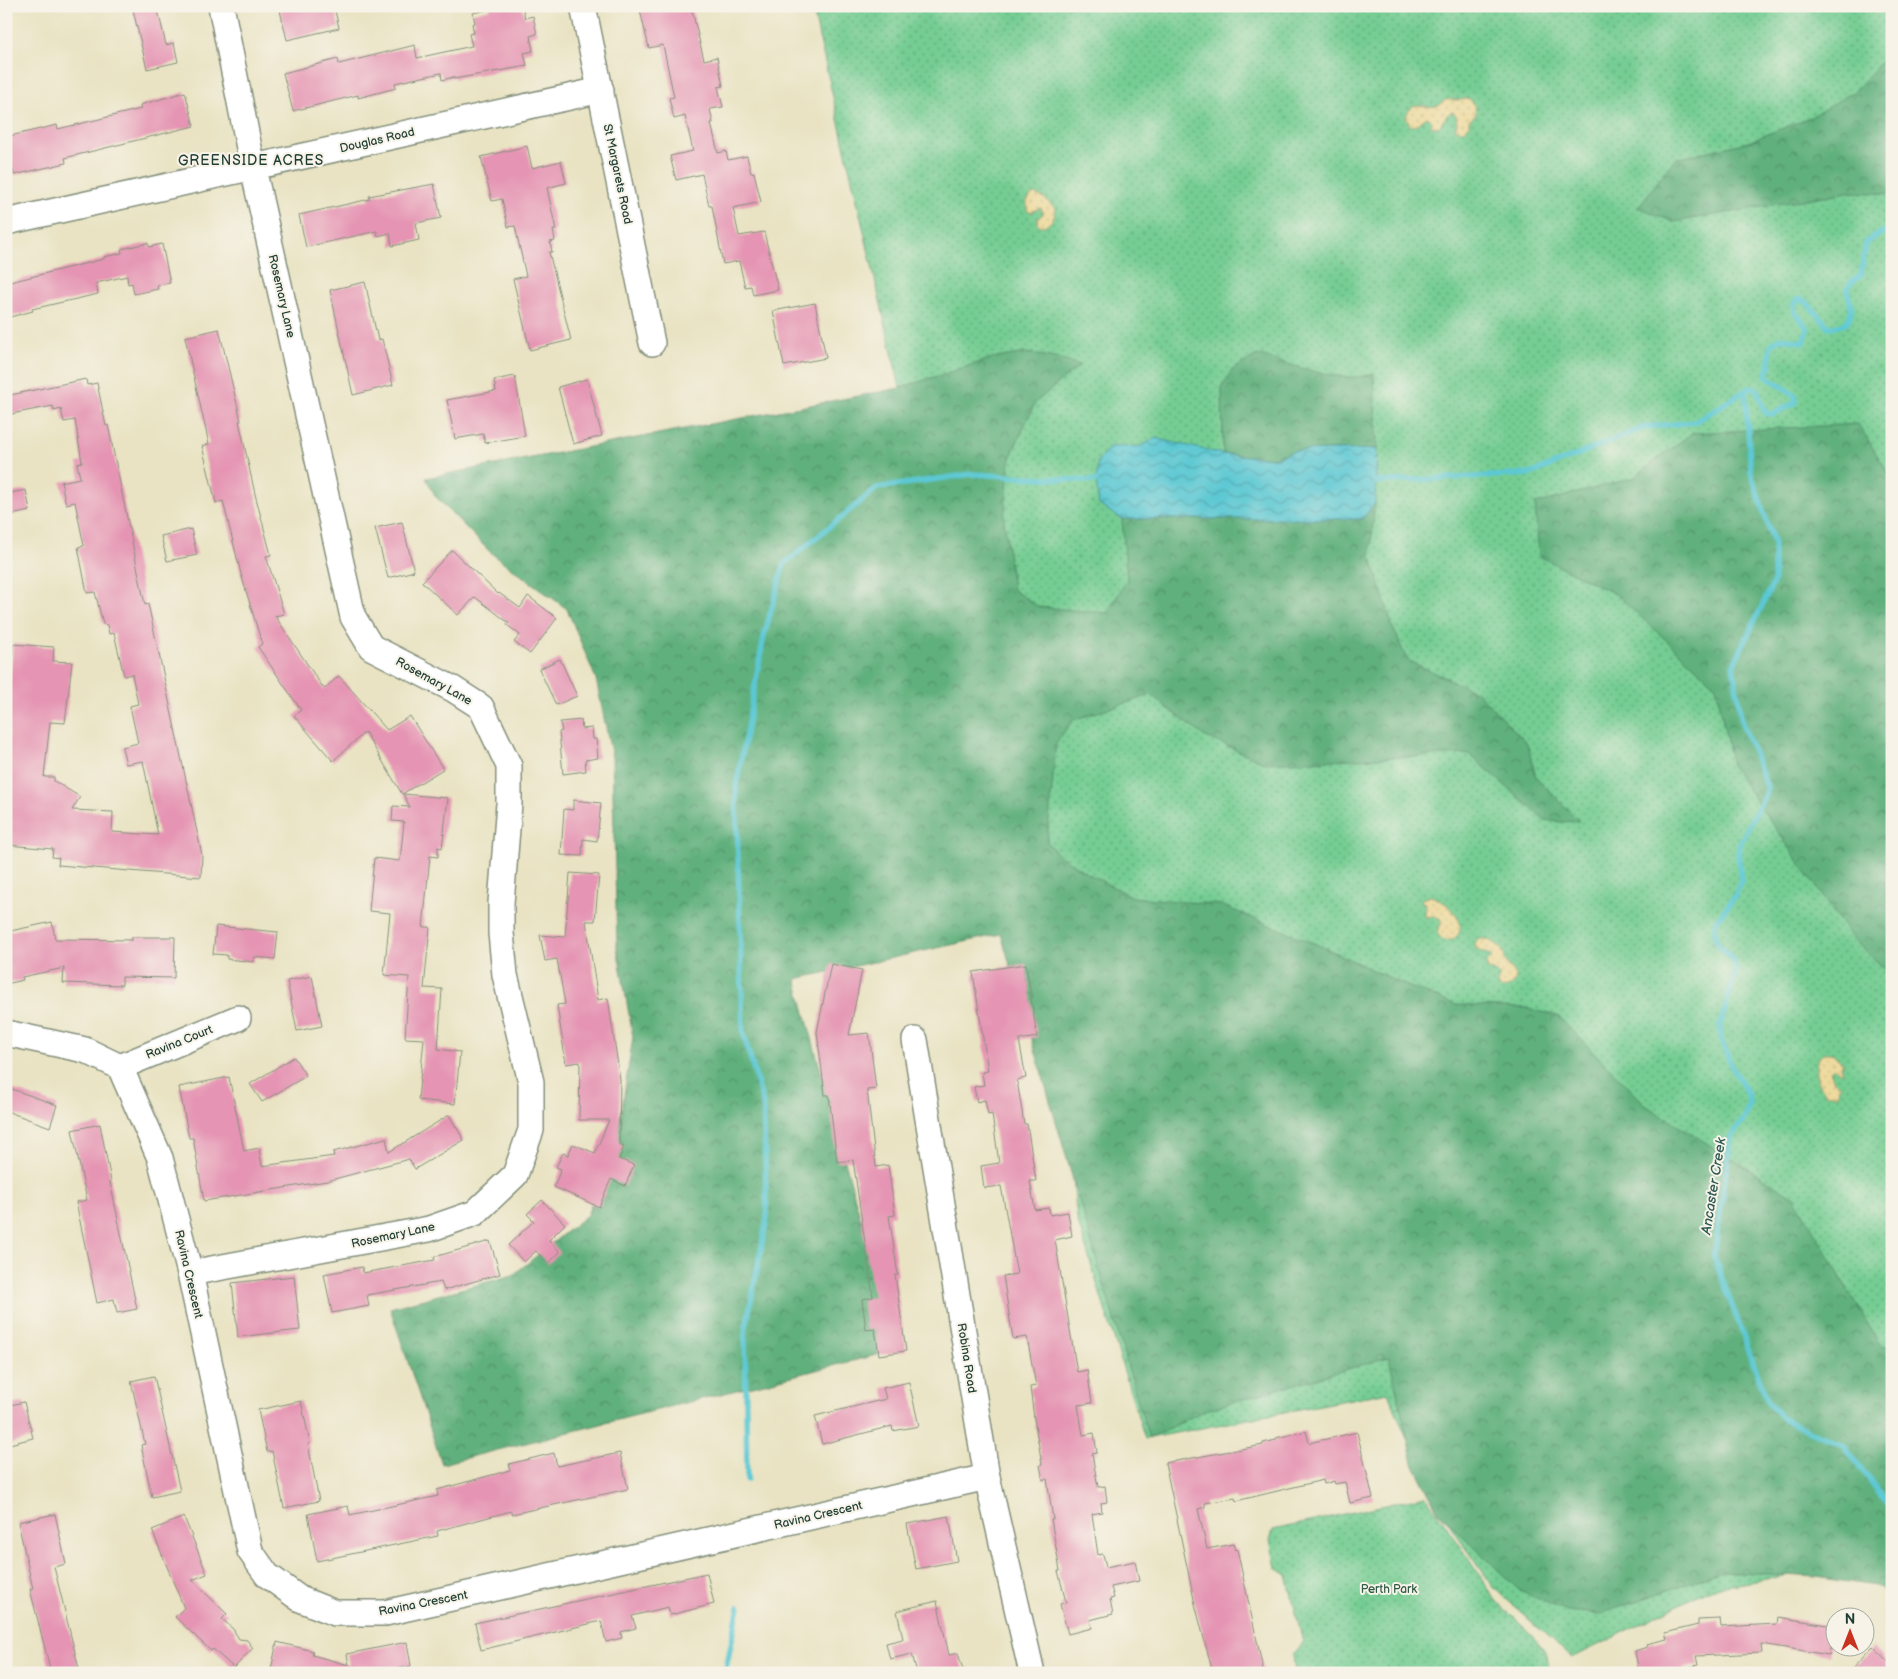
<svg xmlns="http://www.w3.org/2000/svg" width="1898" height="1679" font-family="'Balsamiq Sans',sans-serif">
  <defs>
    <pattern id="green-dots" width="8" height="8" patternUnits="userSpaceOnUse" patternTransform="scale(1.25)"><rect width="8" height="8" fill="#75cd93"/><path d="M2 2h.1M6 6h.1" fill="none" stroke="#5fa879" stroke-width="1.8" stroke-linecap="round"/></pattern>
    <pattern id="forest-crowns" width="20" height="18" patternUnits="userSpaceOnUse" patternTransform="scale(1.25)"><rect width="20" height="18" fill="#60b07d"/><path d="M2 6a3 3 0 1 1 6 0M12 15a3 3 0 1 1 6 0" fill="none" stroke="#4f9067"/></pattern>
    <pattern id="sand-dots" width="8" height="8" patternUnits="userSpaceOnUse" patternTransform="scale(1.25)"><rect width="8" height="8" fill="#eeda9e"/><path d="M2 2h.1M6 6h.1" fill="none" stroke="#ccbc89" stroke-width="1.8" stroke-linecap="round"/></pattern>
    <pattern id="water-waves" width="16" height="10" patternUnits="userSpaceOnUse" patternTransform="scale(1.25)"><rect width="16" height="10" fill="#5cc8d3"/><path d="M0 5q4-4 8 0t8 0" fill="none" stroke="#4ba4ac"/></pattern>
  </defs>
  <rect width="100%" height="100%" fill="#f7f3e8"/>
  <filter id="ink" filterUnits="userSpaceOnUse"><feTurbulence type="fractalNoise" baseFrequency=".02" numOctaves="2"/><feDisplacementMap in="SourceGraphic" scale="10" xChannelSelector="R" yChannelSelector="G"/><feConvolveMatrix kernelMatrix="1 2 1 2 8 2 1 2 1" color-interpolation-filters="sRGB"/></filter>
  <filter id="wash" filterUnits="userSpaceOnUse"><feTurbulence type="fractalNoise" baseFrequency=".0096" numOctaves="4" result="noise"/><feDisplacementMap in="SourceGraphic" scale="20" xChannelSelector="R" yChannelSelector="G"/><feGaussianBlur stdDeviation="1.12" result="paint"/><feColorMatrix in="noise" values="0 0 0 0 0 0 0 0 0 0 0 0 0 0 0 0 0 1.4 0 .05"/><feComposite in="paint" operator="in"/></filter>
  <g filter="url(#wash)">
    <rect width="100%" height="100%" fill="#e9e3c3"/>
    <g fill="url(#green-dots)" stroke="#4a8564">
      <path d="M 812,6 L 1892,6 L 1892,1553 L 1813,1571 L 1713,1588 L 1572,1658 L 1494,1588 L 1432,1499 L 1388,1392 L 1145,1439 L 1077,1219 L 1063,1080 L 900,388 Z"/>
      <path d="M 1425,1496 L 1467,1555 L 1496,1601 L 1535,1638 L 1547,1655 L 1550,1673 L 1295,1673 L 1293,1655 L 1303,1643 L 1287,1575 L 1276,1568 L 1270,1540 L 1273,1530 Z"/>
    </g>
    <g fill="url(#forest-crowns)" stroke="#407658">
      <path d="M 1892,50 L 1892,194 L 1848,192 L 1674,222 L 1638,207 L 1675,159 L 1748,142 L 1811,117 L 1855,91 Z"/>
      <path d="M 1026,353 L 1051,357 L 1080,365 L 1035,403 L 1010,458 L 1004,519 L 1013,590 L 1039,607 L 1107,613 L 1127,580 L 1122,519 L 1362,519 L 1375,503 L 1370,554 L 1393,628 L 1407,660 L 1477,692 L 1527,743 L 1536,777 L 1579,821 L 1561,822 L 1545,820 L 1469,754 L 1266,763 L 1204,736 L 1151,695 L 1073,720 L 1056,743 L 1047,842 L 1060,856 L 1085,872 L 1132,897 L 1221,905 L 1323,947 L 1405,985 L 1456,1005 L 1525,1008 L 1558,1016 L 1648,1107 L 1794,1197 L 1880,1345 L 1892,1347 L 1892,1598 L 1876,1586 L 1815,1577 L 1722,1571 L 1600,1614 L 1566,1611 L 1520,1591 L 1438,1512 L 1413,1463 L 1389,1357 L 1205,1410 L 1149,1439 L 1001,934 L 796,979 L 896,1350 L 442,1464 L 390,1308 L 513,1275 L 587,1215 L 618,1134 L 633,1037 L 617,947 L 612,757 L 596,679 L 567,609 L 491,553 L 436,497 L 426,478 L 900,388 L 990,359 Z"/>
      <path d="M 1257,355 C 1288,363 1319,376 1351,377 C 1359,378 1367,375 1374,373 L 1377,449 L 1293,451 L 1274,458 L 1223,454 L 1222,388 L 1232,370 Z"/>
      <path d="M 1858,424 L 1892,479 L 1892,976 L 1852,938 L 1732,766 L 1716,686 L 1617,595 L 1539,556 L 1535,504 L 1633,478 L 1692,433 Z"/>
    </g>
    <g fill="url(#sand-dots)" stroke="#868c69">
      <path d="M 1466,99 L 1471,100 L 1475,107 L 1476,115 L 1469,120 L 1469,126 L 1463,130 L 1455,129 L 1457,123 L 1456,115 L 1452,112 L 1447,115 L 1439,127 L 1434,126 L 1432,128 L 1431,120 L 1427,117 L 1414,126 L 1411,126 L 1406,118 C 1411,97 1422,109 1436,106 C 1440,105 1442,101 1446,100 C 1450,99 1459,101 1466,99 Z"/>
      <path d="M 1035,194 L 1044,198 L 1056,209 C 1055,218 1050,226 1041,226 L 1037,223 L 1038,218 L 1043,214 L 1041,208 L 1030,212 L 1027,210 L 1027,201 L 1032,195 Z"/>
      <path d="M 1430,896 C 1441,899 1452,907 1457,917 C 1465,929 1457,943 1443,940 L 1437,933 L 1441,924 L 1441,919 L 1434,916 L 1425,917 L 1426,903 L 1421,902 L 1422,899 Z"/>
      <path d="M 1478,939 C 1488,938 1501,944 1504,954 C 1506,960 1503,957 1506,962 C 1514,973 1524,981 1503,989 L 1498,987 L 1497,983 L 1500,975 L 1487,968 L 1486,961 L 1491,960 L 1491,955 L 1477,950 L 1475,945 Z"/>
      <path d="M 1825,1053 L 1832,1053 L 1844,1064 L 1841,1065 L 1843,1074 L 1834,1068 L 1830,1071 L 1834,1081 L 1840,1085 L 1837,1095 L 1825,1093 C 1817,1082 1809,1062 1825,1053 Z"/>
    </g>
    <path fill="url(#water-waves)" stroke="#3e8284" d="M 1155,438 L 1223,454 L 1274,458 L 1293,451 L 1377,449 L 1375,503 L 1362,519 L 1122,519 L 1099,505 L 1096,481 L 1098,461 L 1110,447 L 1142,446 Z"/>
    <g fill="none" stroke-linecap="round" stroke-linejoin="round">
      <g stroke="#5cc8d3" stroke-width="5.5">
        <path d="M 1745,391 L 1751,473 L 1774,544 L 1774,581 L 1733,666 L 1742,723 L 1768,789 L 1741,841 L 1738,853 L 1741,881 L 1735,896 L 1716,921 L 1714,931 L 1717,943 L 1733,960 L 1736,970 L 1720,1026 L 1721,1040 L 1731,1065 L 1748,1094 L 1749,1102 L 1745,1117 L 1731,1137 L 1714,1257 L 1768,1402 L 1784,1420 L 1844,1446 L 1881,1495 L 1892,1506"/>
        <path d="M 1376,482 L 1530,474 L 1645,427 L 1695,422 L 1751,387 L 1757,389 L 1765,413 L 1773,414 L 1795,403 L 1795,395 L 1766,376 C 1768,371 1770,364 1770,359 C 1770,346 1768,345 1781,338 L 1804,342 L 1808,329 L 1794,311 L 1794,303 L 1798,299 L 1806,302 L 1829,327 C 1841,327 1851,324 1851,310 C 1852,303 1847,296 1848,289 C 1849,282 1855,279 1861,275 L 1866,242 L 1892,227"/>
        <path d="M 747,1480 L 745,1333 L 767,1218 L 763,1103 L 743,1032 L 736,787 L 764,636 L 784,564 L 877,488 L 972,474 L 1096,481"/>
        <path d="M 725,1673 L 739,1607"/>
      </g>
    </g>
    <g id="blocks">
      <g fill="#e595b3">
        <path d="M 132,6 L 157,6 L 166,45 L 174,43 L 178,62 L 147,69 Z"/>
        <path d="M 279,6 L 334,6 L 339,28 L 287,40 Z"/>
        <path d="M 490,6 L 522,6 L 525,18 L 533,16 L 537,34 L 530,36 L 533,51 L 524,53 L 527,66 L 454,79 L 454,77 L 442,80 L 441,73 L 395,83 L 396,88 L 358,98 L 358,95 L 293,111 L 283,73 L 338,59 L 339,64 L 415,45 L 417,58 L 472,46 L 469,34 L 474,33 L 472,24 L 475,23 L 473,13 L 490,9 Z"/>
        <path d="M 639,6 L 691,6 L 704,60 L 717,57 L 723,86 L 718,87 L 723,107 L 710,109 L 713,123 L 711,123 L 718,153 L 726,151 L 728,160 L 747,156 L 751,173 L 754,172 L 761,202 L 733,208 L 739,236 L 764,232 L 778,290 L 753,295 L 751,286 L 745,287 L 739,261 L 723,264 L 712,206 L 709,206 L 702,174 L 676,180 L 670,156 L 693,151 L 685,116 L 674,119 L 669,98 L 674,97 L 663,45 L 649,48 Z"/>
        <path d="M 185,92 L 194,126 L 65,158 L 66,163 L 14,175 L 6,137 L 57,125 L 58,129 L 141,109 L 140,105 Z"/>
        <path d="M 527,146 L 532,168 L 561,161 L 566,183 L 547,188 L 556,230 L 553,230 L 555,241 L 550,242 L 552,252 L 549,252 L 571,340 L 530,350 L 513,279 L 526,276 L 515,226 L 508,227 L 502,199 L 492,201 L 481,157 Z"/>
        <path d="M 434,184 L 441,218 L 416,223 L 419,240 L 392,246 L 390,233 L 378,236 L 377,231 L 306,247 L 299,215 L 370,199 L 369,196 Z"/>
        <path d="M 148,243 L 149,247 L 162,244 L 170,283 L 157,285 L 158,289 L 134,294 L 132,283 L 128,284 L 127,276 L 96,283 L 98,294 L 32,309 L 33,311 L 6,318 L 6,283 L 104,259 L 104,257 L 122,253 L 121,249 Z"/>
        <path d="M 365,282 L 378,340 L 382,339 L 393,385 L 353,395 L 330,290 Z"/>
        <path d="M 815,303 L 826,358 L 784,366 L 773,311 Z"/>
        <path d="M 219,329 L 241,421 L 239,421 L 255,494 L 271,555 L 266,556 L 284,614 L 275,616 L 324,689 L 339,676 L 387,730 L 410,716 L 443,769 L 402,794 L 365,732 L 333,761 L 294,716 L 301,710 L 258,647 L 262,644 L 241,574 L 223,501 L 216,503 L 202,446 L 209,444 L 185,337 Z"/>
        <path d="M 515,376 L 525,436 L 485,443 L 483,434 L 455,439 L 447,400 L 496,391 L 494,380 Z"/>
        <path d="M 86,379 L 87,385 L 97,383 L 106,426 L 108,425 L 145,605 L 148,604 L 156,640 L 202,855 L 201,877 L 58,865 L 59,858 L 52,857 L 53,849 L 7,845 L 11,799 L 6,799 L 6,758 L 9,729 L 8,729 L 9,716 L 7,716 L 13,644 L 54,647 L 53,661 L 72,662 L 65,723 L 50,722 L 44,777 L 54,777 L 54,781 L 80,797 L 72,810 L 113,812 L 112,832 L 158,835 L 143,761 L 126,764 L 122,747 L 138,743 L 130,706 L 138,704 L 132,674 L 124,676 L 114,633 L 109,634 L 107,625 L 103,624 L 95,592 L 87,593 L 78,547 L 84,546 L 75,502 L 66,504 L 61,482 L 80,478 L 77,463 L 82,462 L 75,420 L 64,422 L 61,409 L 54,411 L 53,406 L 6,415 L 6,396 Z"/>
        <path d="M 587,379 L 602,436 L 573,444 L 558,387 Z"/>
        <path d="M 26,490 L 30,511 L 6,516 L 6,494 Z"/>
        <path d="M 402,522 L 414,571 L 388,578 L 375,528 Z"/>
        <path d="M 191,529 L 197,555 L 167,561 L 161,536 Z"/>
        <path d="M 452,550 L 498,594 L 499,593 L 520,608 L 528,596 L 557,618 L 530,654 L 514,642 L 520,635 L 507,625 L 509,623 L 475,597 L 458,615 L 422,582 Z"/>
        <path d="M 560,659 L 577,696 L 556,705 L 539,669 Z"/>
        <path d="M 581,720 L 582,729 L 592,728 L 593,739 L 596,739 L 598,758 L 585,760 L 586,771 L 563,774 L 559,732 L 562,731 L 560,722 Z"/>
        <path d="M 403,794 L 448,798 L 442,848 L 438,847 L 438,857 L 430,856 L 423,927 L 430,927 L 424,988 L 442,989 L 438,1049 L 460,1052 L 455,1104 L 418,1100 L 424,1039 L 405,1038 L 409,977 L 384,975 L 390,913 L 369,911 L 374,858 L 400,861 L 404,822 L 392,821 L 393,806 L 410,807 Z"/>
        <path d="M 573,800 L 601,803 L 597,841 L 583,839 L 582,856 L 561,855 L 564,809 L 573,810 Z"/>
        <path d="M 570,873 L 599,875 L 595,921 L 586,921 L 598,1000 L 608,998 L 620,1079 L 619,1144 L 624,1146 L 619,1159 L 634,1165 L 625,1186 L 611,1179 L 599,1207 L 554,1187 L 561,1169 L 556,1167 L 563,1153 L 568,1155 L 573,1144 L 595,1153 L 609,1120 L 579,1120 L 580,1062 L 566,1064 L 557,1005 L 565,1004 L 557,959 L 545,961 L 540,935 L 565,937 Z"/>
        <path d="M 52,922 L 55,939 L 132,940 L 132,937 L 175,937 L 174,978 L 122,977 L 122,985 L 63,983 L 64,968 L 22,977 L 23,980 L 6,984 L 6,932 Z"/>
        <path d="M 216,926 L 278,932 L 275,959 L 254,957 L 254,962 L 227,959 L 227,955 L 213,954 Z"/>
        <path d="M 831,964 L 862,970 L 849,1035 L 869,1033 L 876,1089 L 867,1090 L 876,1167 L 888,1165 L 895,1215 L 889,1216 L 898,1275 L 895,1275 L 906,1351 L 879,1355 L 875,1329 L 866,1330 L 862,1299 L 873,1297 L 853,1160 L 837,1162 L 829,1095 L 825,1095 L 817,1032 Z"/>
        <path d="M 1026,964 L 1037,1037 L 1019,1040 L 1026,1078 L 1017,1080 L 1024,1124 L 1027,1124 L 1036,1181 L 1030,1181 L 1035,1210 L 1049,1208 L 1050,1215 L 1068,1212 L 1072,1236 L 1055,1240 L 1077,1372 L 1087,1370 L 1092,1403 L 1078,1405 L 1083,1435 L 1094,1433 L 1097,1453 L 1092,1454 L 1098,1487 L 1105,1486 L 1107,1502 L 1101,1503 L 1102,1512 L 1092,1514 L 1098,1555 L 1103,1554 L 1106,1567 L 1135,1561 L 1139,1581 L 1111,1587 L 1114,1598 L 1110,1599 L 1113,1614 L 1090,1620 L 1092,1628 L 1068,1634 L 1060,1604 L 1066,1602 L 1058,1571 L 1060,1571 L 1051,1519 L 1053,1519 L 1047,1479 L 1043,1480 L 1040,1465 L 1042,1464 L 1034,1418 L 1030,1387 L 1036,1386 L 1027,1337 L 1013,1339 L 1003,1276 L 1017,1274 L 1001,1186 L 984,1188 L 981,1166 L 999,1163 L 992,1114 L 988,1115 L 985,1100 L 977,1102 L 974,1087 L 984,1085 L 982,1072 L 988,1071 L 973,972 Z"/>
        <path d="M 312,976 L 322,1026 L 297,1031 L 287,981 Z"/>
        <path d="M 294,1057 L 306,1076 L 262,1102 L 250,1084 Z"/>
        <path d="M 229,1077 L 244,1151 L 259,1148 L 262,1166 L 334,1156 L 333,1152 L 386,1138 L 389,1152 L 449,1115 L 464,1140 L 415,1169 L 409,1159 L 327,1181 L 204,1201 L 193,1138 L 189,1138 L 179,1087 Z"/>
        <path d="M 6,1087 L 57,1105 L 50,1127 L 6,1111 Z"/>
        <path d="M 100,1124 L 111,1181 L 110,1182 L 137,1309 L 117,1313 L 114,1299 L 97,1303 L 76,1202 L 87,1200 L 72,1130 Z"/>
        <path d="M 542,1200 L 565,1224 L 549,1240 L 560,1252 L 548,1264 L 536,1251 L 524,1262 L 508,1245 L 534,1221 L 527,1214 Z"/>
        <path d="M 490,1241 L 500,1274 L 444,1290 L 441,1282 L 367,1295 L 369,1306 L 332,1313 L 324,1274 L 362,1267 L 363,1273 L 435,1260 L 434,1257 Z"/>
        <path d="M 294,1276 L 300,1330 L 238,1337 L 232,1283 Z"/>
        <path d="M 154,1376 L 180,1491 L 152,1497 L 141,1445 L 145,1444 L 131,1381 Z"/>
        <path d="M 909,1382 L 919,1426 L 893,1431 L 892,1426 L 822,1444 L 815,1416 L 886,1399 L 883,1388 Z"/>
        <path d="M 301,1401 L 310,1443 L 308,1444 L 319,1501 L 284,1508 L 272,1451 L 267,1452 L 258,1410 Z"/>
        <path d="M 24,1402 L 33,1438 L 6,1445 L 6,1406 Z"/>
        <path d="M 1306,1431 L 1309,1443 L 1357,1432 L 1373,1498 L 1350,1503 L 1345,1482 L 1335,1484 L 1334,1481 L 1324,1484 L 1323,1480 L 1236,1501 L 1235,1498 L 1205,1503 L 1205,1507 L 1198,1509 L 1207,1549 L 1233,1544 L 1235,1550 L 1237,1549 L 1264,1673 L 1213,1673 L 1195,1604 L 1165,1463 L 1263,1445 L 1263,1443 L 1276,1440 L 1276,1438 Z"/>
        <path d="M 554,1453 L 557,1466 L 620,1453 L 628,1489 L 512,1514 L 511,1511 L 437,1531 L 438,1536 L 317,1561 L 308,1514 L 348,1506 L 350,1515 L 438,1496 L 437,1490 L 510,1470 L 509,1464 Z"/>
        <path d="M 55,1514 L 66,1564 L 54,1567 L 80,1673 L 51,1673 L 30,1589 L 33,1589 L 18,1522 Z"/>
        <path d="M 949,1516 L 957,1561 L 916,1569 L 907,1524 Z"/>
        <path d="M 184,1517 L 207,1574 L 192,1580 L 227,1614 L 222,1619 L 233,1629 L 239,1639 L 247,1640 L 253,1648 L 234,1668 L 213,1649 L 211,1651 L 175,1617 L 184,1608 L 152,1530 Z"/>
        <path d="M 707,1573 L 714,1604 L 670,1615 L 668,1607 L 632,1616 L 636,1628 L 621,1632 L 622,1638 L 606,1642 L 601,1621 L 481,1650 L 475,1623 Z"/>
        <path d="M 937,1601 L 949,1655 L 958,1653 L 963,1670 L 952,1673 L 917,1673 L 912,1654 L 890,1659 L 886,1643 L 903,1639 L 897,1611 Z"/>
        <path d="M 1778,1617 L 1834,1626 L 1829,1655 L 1761,1644 L 1762,1653 L 1696,1656 L 1698,1665 L 1683,1669 L 1684,1673 L 1639,1673 L 1635,1651 L 1647,1647 L 1646,1644 L 1667,1639 L 1665,1633 L 1698,1625 L 1698,1620 L 1720,1619 L 1721,1627 L 1777,1624 Z"/>
        <path d="M 277,1642 L 313,1651 L 312,1655 L 349,1665 L 347,1654 L 407,1642 L 411,1666 L 376,1673 L 283,1673 L 271,1670 Z"/>
        <path d="M 1873,1647 L 1892,1665 L 1892,1673 L 1848,1673 Z"/>
      </g>
    </g>
  </g>
  <g filter="url(#ink)">
    <use href="#blocks" fill-opacity="0" stroke="#84907c" stroke-width="1"/>
    <g fill="none" stroke-linecap="round" stroke-linejoin="round">
      <defs>
        <g id="minor">
          <path d="M 583,6 L 652,343"/>
          <path d="M 6,222 L 601,90"/>
          <path d="M 6,1033 L 85,1050 L 120,1067 L 160,1158 L 190,1273 L 250,1551 L 267,1575 L 300,1599 L 335,1613 L 385,1613 L 987,1477"/>
          <path d="M 915,1040 L 987,1477 L 1032,1673"/>
          <path d="M 120,1067 L 238,1018"/>
          <path d="M 190,1273 L 429,1229 L 475,1213 L 515,1175 L 531,1130 L 531,1082 L 505,975 L 501,933 L 501,903 L 509,804 L 509,766 L 481,707 L 453,689 L 371,647 L 353,617 L 253,168 L 221,6"/>
        </g>
      </defs>
      <use href="#minor" stroke="#84907c" stroke-width="28"/>
      <use href="#minor" stroke="#fff" stroke-width="25"/>
    </g>
  </g>
  <g text-anchor="middle" stroke-width="4" stroke-linejoin="round" paint-order="stroke">
    <g font-size="12" fill="#1f3d34" stroke="#f7f3e8">
      <text transform="translate(377 140) rotate(-13)" y="4">Douglas Road</text>
      <text transform="translate(618 174) rotate(78)" y="4">St Margarets Road</text>
      <text transform="translate(282 296) rotate(77)" y="4">Rosemary Lane</text>
      <text transform="translate(434 681) rotate(29)" y="4">Rosemary Lane</text>
      <text transform="translate(179 1042) rotate(-22)" y="4">Ravina Court</text>
      <text transform="translate(393 1235) rotate(-12)" y="4">Rosemary Lane</text>
      <text transform="translate(189 1274) rotate(77)" y="4">Ravina Crescent</text>
      <text transform="translate(967 1358) rotate(81)" y="4">Robina Road</text>
      <text transform="translate(818 1515) rotate(-13)" y="4">Ravina Crescent</text>
      <text transform="translate(423 1603) rotate(-11)" y="4">Ravina Crescent</text>
    </g>
    <g font-size="12" fill="#305a47" stroke="#f7f3e8">
      <text x="1389" y="1593">Perth Park</text>
    </g>
    <g font-size="14" letter-spacing="1" fill="#1f3d34" stroke="#f7f3e8">
      <text x="251" y="165">GREENSIDE ACRES</text>
    </g>
    <g font-size="14" font-style="italic" fill="#2b5954" stroke="#f7f3e8">
      <text transform="translate(1713 1186) rotate(-81)" y="5">Ancaster Creek</text>
    </g>
  </g>
  <rect width="1898" height="1679" fill="none" stroke="#f7f3e8" stroke-width="25"/>
  <g transform="translate(1850 1632)"><circle r="24" fill="#f7f3e8" stroke="#a1aaa0"/>
  <path d="M0-4L9 19L0 12L-9 19Z" fill="#c8321e"/>
  <text y="-8" font-size="14" font-weight="bold" text-anchor="middle" fill="#1f3d34">N</text>
  </g>
</svg>
